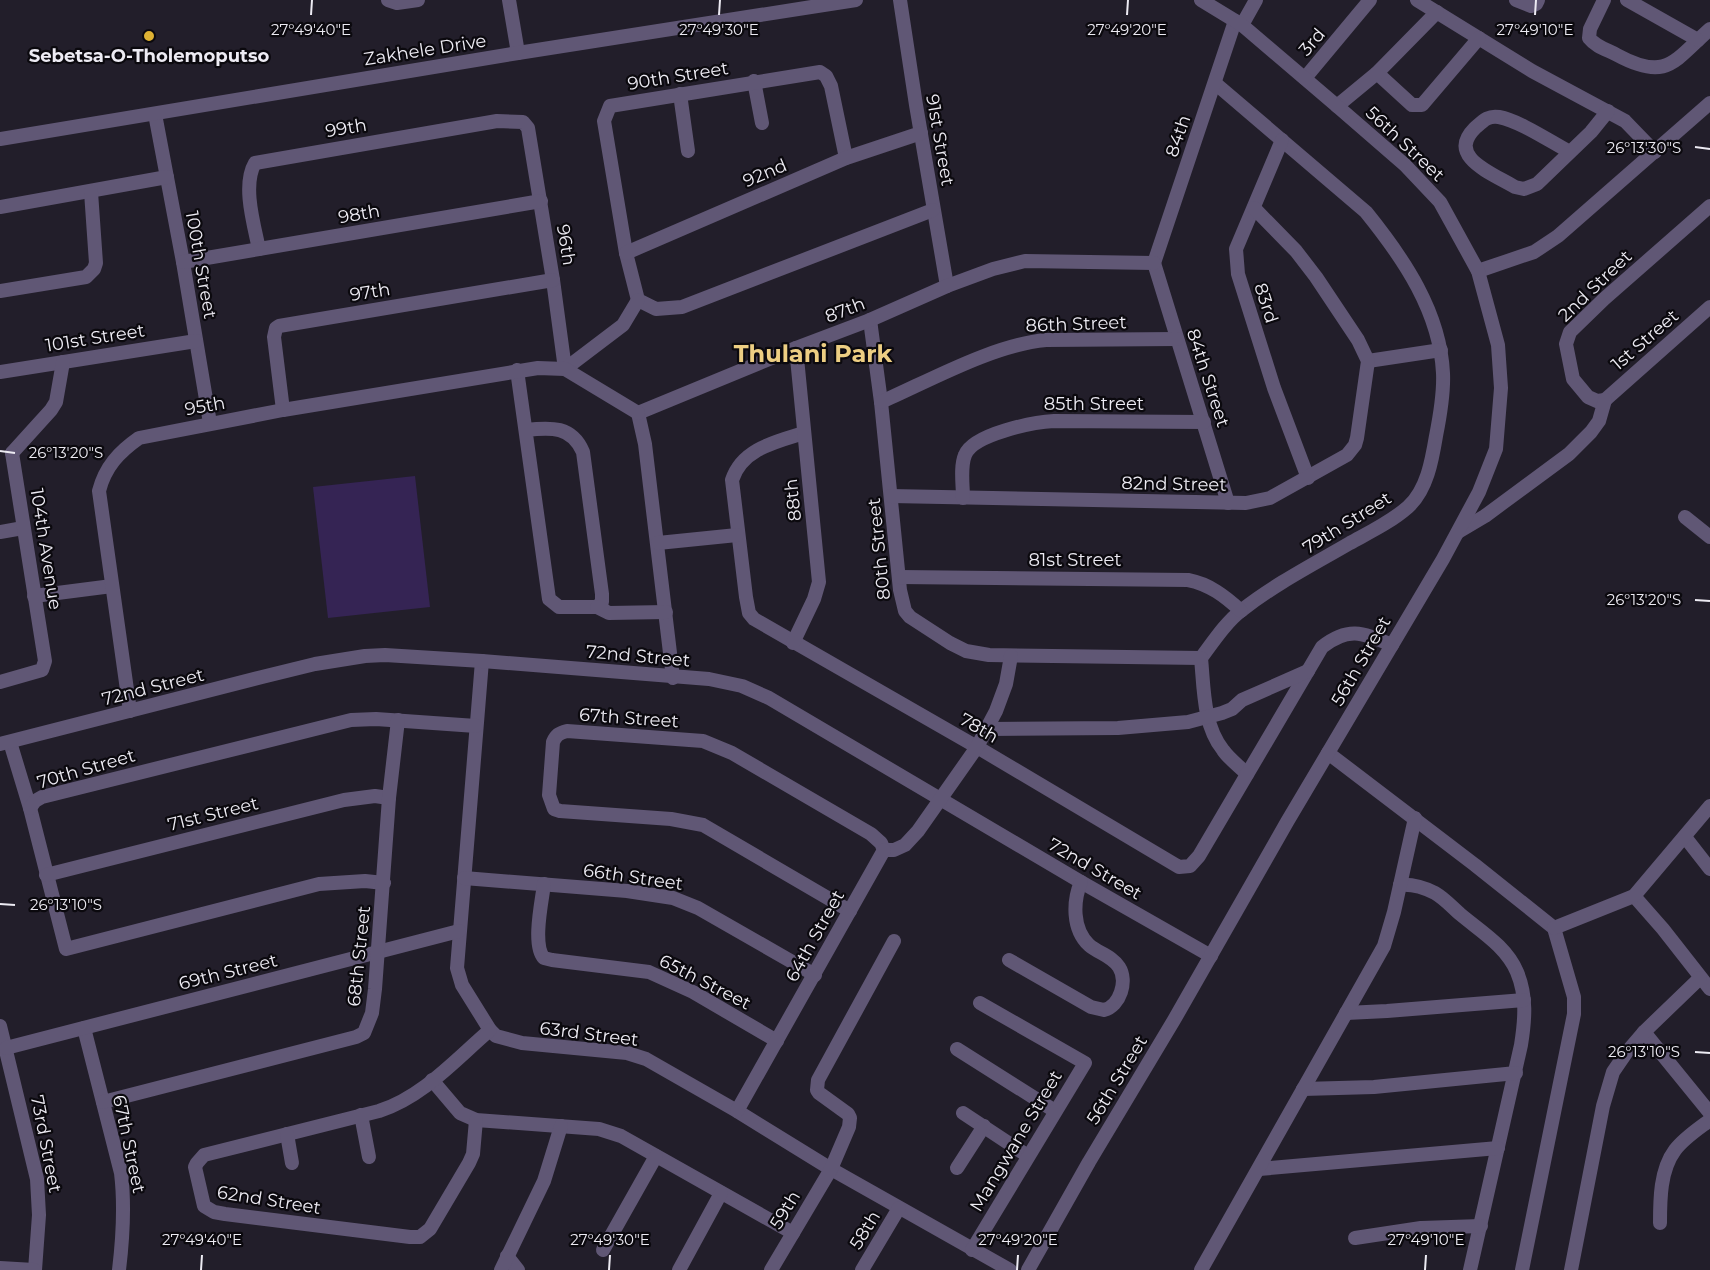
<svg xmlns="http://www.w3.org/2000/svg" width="1710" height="1270" font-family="Montserrat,sans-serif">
  <rect width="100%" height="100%" fill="#221e2a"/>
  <path fill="#352454" d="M 415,476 L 430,607 L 328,618 L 313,487 Z"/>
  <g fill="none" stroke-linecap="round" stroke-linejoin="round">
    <g stroke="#605775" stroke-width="14">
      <path d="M 388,0 L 397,3 L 418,0"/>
      <path d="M 509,0 L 518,53"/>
      <path d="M 900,0 L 916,105 L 947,286"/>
      <path d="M 1417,0 L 1532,71 L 1625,121 L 1655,152"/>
      <path d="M 1516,0 L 1531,6 L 1536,4 L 1538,0"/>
      <path d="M 1604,0 L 1590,29 L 1589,38 C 1596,47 1608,50 1617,55 C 1667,82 1674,61 1710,29"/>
      <path d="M 1627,0 L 1698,40"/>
      <path d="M 1242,25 L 1256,0"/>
      <path d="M 1377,73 L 1412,105 L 1422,105 L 1479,38"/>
      <path d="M 1305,78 L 1370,0"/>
      <path d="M 754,81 L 762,123"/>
      <path d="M 1216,84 L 1366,212 C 1404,259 1440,312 1443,373 C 1444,394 1440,416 1436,436 C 1432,460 1427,490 1408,507 C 1391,522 1370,532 1350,543 C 1314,564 1275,584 1242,610 C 1226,622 1213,642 1201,658 C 1204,689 1203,725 1223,750 C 1229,759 1239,766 1247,774"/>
      <path d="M 680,94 L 688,151"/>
      <path d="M 1337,106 L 1377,73 L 1437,12"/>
      <path d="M 155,114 L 183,262 L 210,423"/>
      <path d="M 0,139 L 518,53 L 856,0"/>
      <path d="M 1282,140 L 1236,249 L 1238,274 L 1274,388 L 1308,478"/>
      <path d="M 1570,152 C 1551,142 1520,121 1499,117 C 1488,115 1483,121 1475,128 C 1446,157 1492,173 1515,187 L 1524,189 L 1537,184 L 1591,132 L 1608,111"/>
      <path d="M 846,158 L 831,86 L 826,76 L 820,72 L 610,106 L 604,121 L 626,253 L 638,300 L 656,309 L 682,307 L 933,210"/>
      <path d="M 0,207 L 167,177"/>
      <path d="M 259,249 C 254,225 242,185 255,163 L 497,121 L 523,122 L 528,128 L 553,280 L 565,369"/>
      <path d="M 626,253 L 846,158 L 921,133"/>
      <path d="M 183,262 L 541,201"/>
      <path d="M 1154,263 L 1235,21"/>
      <path d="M 1154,263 L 1228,503"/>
      <path d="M 1478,271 L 1534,252 L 1558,236 L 1710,103"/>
      <path d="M 0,291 L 86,277 L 94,269 L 96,263 L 91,192"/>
      <path d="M 870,320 L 881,402 L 900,590 L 905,611 L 910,617 L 950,643 L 966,651 L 989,655 L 1201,658"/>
      <path d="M 1368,361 L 1441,350"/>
      <path d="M 565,369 L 623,325 L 638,300"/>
      <path d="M 517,370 L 549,599 L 559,607 L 597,607 L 602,602 L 602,594 L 583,452 C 572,426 551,427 526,430"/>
      <path d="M 0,372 L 196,341"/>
      <path d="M 1605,400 L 1597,401 L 1588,397 L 1573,379 L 1566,344 L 1570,332 L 1604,299 L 1710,206"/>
      <path d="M 1605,400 L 1710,307"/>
      <path d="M 881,402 C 931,380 993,345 1046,340 L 1177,339"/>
      <path d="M 283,410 L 274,337 L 276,328 L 279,326 L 553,280"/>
      <path d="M 638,413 L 796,348 L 870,320 L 947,286 L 993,269 L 1025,261 L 1154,263"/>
      <path d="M 638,413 L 645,444 L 673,678"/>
      <path d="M 804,433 C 775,442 742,449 732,480 L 746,597 L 749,613 L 754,619 L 977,747 L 1179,867 L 1190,866 L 1199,856 L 1322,647 C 1349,626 1363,633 1392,645"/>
      <path d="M 12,453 L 51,410 L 56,402 L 63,362"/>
      <path d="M 891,496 L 1246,503 L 1270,498 L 1347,455 L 1355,445 L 1357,438 L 1368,361 L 1358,340 L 1316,277 L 1296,251 L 1254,208"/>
      <path d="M 963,498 C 963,485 960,467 965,455 C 973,434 1034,422 1054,421 L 1204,422"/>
      <path d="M 1685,517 L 1710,537"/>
      <path d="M 0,532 L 23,528"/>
      <path d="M 1458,532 L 1485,516 L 1569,454 L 1591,432 L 1599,421 L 1605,400"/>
      <path d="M 658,543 L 737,535"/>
      <path d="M 899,577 L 1188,580 C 1209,584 1225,596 1241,611"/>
      <path d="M 34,596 L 112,586"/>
      <path d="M 597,607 L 609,613 L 666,612"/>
      <path d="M 793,643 L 814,599 L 819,582 L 796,348"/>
      <path d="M 482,661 L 457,968 L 462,985 L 490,1030 L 496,1036 L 522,1043 L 627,1053 L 646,1059 L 737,1111 L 831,1169 L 1010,1270"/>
      <path d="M 0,682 L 42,670 L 45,661 L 12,453"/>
      <path d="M 130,711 L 99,491 C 105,467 119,452 139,438 L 283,410 L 538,368 L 565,369 L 638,413"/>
      <path d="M 987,729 L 1118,728 L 1188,722 L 1222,713 L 1232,709 L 1242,700 L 1308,671"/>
      <path d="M 10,742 L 30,808 L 66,949 L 319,884 L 365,881 L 384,883"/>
      <path d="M 0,744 L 262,677 L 315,664 L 365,656 L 385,655 L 482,661 L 709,679 L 742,686 L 769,698 L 1081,882 L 1211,956"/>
      <path d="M 1328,753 L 1475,865 L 1554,928 L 1574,997 L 1574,1014 L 1522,1270"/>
      <path d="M 30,808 L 35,801 L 42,797 L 351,720 L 376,719 L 476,726"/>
      <path d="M 1685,837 L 1710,869"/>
      <path d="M 884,850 L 894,850 L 905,845 L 918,831 L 977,747 L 996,711 L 1006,684 L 1011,656"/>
      <path d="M 46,875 L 344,800 L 375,796 L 389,798"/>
      <path d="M 464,878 L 627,891 L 673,898 L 698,908 L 815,975"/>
      <path d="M 544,884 C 542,901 532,945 544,958 L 552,960 L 649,972 L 693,992 L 777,1041"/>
      <path d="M 1400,885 C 1411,884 1425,888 1435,893 C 1445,899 1451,906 1460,914 C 1480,931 1506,946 1517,972 C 1527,996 1525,1020 1521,1045 L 1470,1270"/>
      <path d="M 1634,896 L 1663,929 L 1710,989"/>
      <path d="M 850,911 L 703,825 L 671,819 L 560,811 L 554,809 L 549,795 L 553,742 C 556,735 559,733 567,731 L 703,741 L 732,753 L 871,834 L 881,843 L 884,850"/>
      <path d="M 1554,928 L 1634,896 L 1710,806"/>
      <path d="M 1009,960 L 1091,1007 L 1104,1010 C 1120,1006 1128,981 1119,967 C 1112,956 1098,953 1089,945 C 1072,929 1073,901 1081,882"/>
      <path d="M 1346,1013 L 1387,1011 L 1524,1000"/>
      <path d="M 0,1026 L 37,1179 L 39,1215 L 35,1270"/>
      <path d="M 84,1028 L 121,1173 C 125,1206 123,1237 119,1270"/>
      <path d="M 1644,1032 L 1710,1113"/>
      <path d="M 6,1048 L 459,931"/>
      <path d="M 957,1049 L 1055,1111"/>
      <path d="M 432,1080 L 460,1113 L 476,1120 L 599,1129 L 621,1136 L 793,1233"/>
      <path d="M 1303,1089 L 1374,1087 L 1516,1073"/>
      <path d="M 103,1102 L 356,1037 L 364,1033 L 372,1013 L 375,989 L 389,798 L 398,720"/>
      <path d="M 737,1111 L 884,850"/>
      <path d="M 963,1113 L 1028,1156"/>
      <path d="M 361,1115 L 369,1157"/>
      <path d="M 476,1120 L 473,1154 L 469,1163 L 430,1229 L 420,1237 L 410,1237 L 225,1214 L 214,1212 L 204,1206 L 195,1167 L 197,1163 L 204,1155 L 379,1111 C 423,1097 456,1059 490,1030"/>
      <path d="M 287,1134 L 292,1163"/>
      <path d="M 957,1168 L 984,1126"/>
      <path d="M 1259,1169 L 1498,1148"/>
      <path d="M 1660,1223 C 1660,1200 1660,1170 1675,1150 C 1684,1138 1698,1129 1710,1120"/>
      <path d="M 1355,1238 L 1421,1228 L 1481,1226"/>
      <path d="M 603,1250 L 656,1156"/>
      <path d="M 972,1250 L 1085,1063 L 980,1003"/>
      <path d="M 507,1256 L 518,1270"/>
      <path d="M 0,1268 L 34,1270"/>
      <path d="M 501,1270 L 544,1181 L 561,1126"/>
      <path d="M 679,1270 L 721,1193"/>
      <path d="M 771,1270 L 831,1169 L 849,1127 L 850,1118 L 848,1114 L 819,1093 L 817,1090 L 818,1080 L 894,941"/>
      <path d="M 862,1270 L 899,1208"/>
      <path d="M 1028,1270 L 1089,1162 L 1174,1020 L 1287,822 L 1443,559 L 1479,492 L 1496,449 L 1501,388 L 1498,345 L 1478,271 L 1440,202 L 1405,165 L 1337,106 L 1242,25 L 1201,0"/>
      <path d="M 1201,1270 L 1384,946 L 1394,912 L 1415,818"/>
      <path d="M 1571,1270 L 1603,1106 L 1613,1072 L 1626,1053 L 1644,1032 L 1700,978"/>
    </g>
  </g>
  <path fill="none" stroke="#edebf3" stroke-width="2" d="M 311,15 L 312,0M 719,15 L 720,0M 1127,15 L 1128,0M 1535,15 L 1536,0M 1695,147 L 1710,149M 0,451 L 15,453M 1695,600 L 1710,601M 0,904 L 15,905M 1695,1052 L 1710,1053M 201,1270 L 202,1255M 609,1270 L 610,1255M 1017,1270 L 1018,1255M 1425,1270 L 1426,1255"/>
  <circle fill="#deb133" stroke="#0b090e" stroke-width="2" cx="149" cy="36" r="6"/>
  <g text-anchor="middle" stroke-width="4.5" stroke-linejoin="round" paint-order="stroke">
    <g font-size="18" fill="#edebf3" stroke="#0b090e">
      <text transform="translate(1312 42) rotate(-50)" y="6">3rd</text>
      <text transform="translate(425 50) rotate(-9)" y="6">Zakhele Drive</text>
      <text transform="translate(678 76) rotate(-9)" y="6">90th Street</text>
      <text transform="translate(346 128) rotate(-9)" y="6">99th</text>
      <text transform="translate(1178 136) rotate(-71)" y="6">84th</text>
      <text transform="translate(940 140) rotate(80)" y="6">91st Street</text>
      <text transform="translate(1405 144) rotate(43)" y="6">56th Street</text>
      <text transform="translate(765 173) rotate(-23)" y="6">92nd</text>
      <text transform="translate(359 214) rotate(-10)" y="6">98th</text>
      <text transform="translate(566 245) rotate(81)" y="6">96th</text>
      <text transform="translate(201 265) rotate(80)" y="6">100th Street</text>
      <text transform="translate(1595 286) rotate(-44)" y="6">2nd Street</text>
      <text transform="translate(370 292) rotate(-9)" y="6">97th</text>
      <text transform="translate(1266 303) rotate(72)" y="6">83rd</text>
      <text transform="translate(845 310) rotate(-21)" y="6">87th</text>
      <text transform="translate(1076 324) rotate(-2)" y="6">86th Street</text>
      <text transform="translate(95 338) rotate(-9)" y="6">101st Street</text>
      <text transform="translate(1645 340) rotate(-41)" y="6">1st Street</text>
      <text transform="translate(1208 378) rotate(72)" y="6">84th Street</text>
      <text x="1094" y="410">85th Street</text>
      <text transform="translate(205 406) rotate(-10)" y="6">95th</text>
      <text transform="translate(1174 484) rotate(1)" y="6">82nd Street</text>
      <text transform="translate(793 500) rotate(-96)" y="6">88th</text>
      <text transform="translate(1347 523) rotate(-32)" y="6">79th Street</text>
      <text transform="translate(46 549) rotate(81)" y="6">104th Avenue</text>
      <text transform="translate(879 549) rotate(-96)" y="6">80th Street</text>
      <text x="1075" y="566">81st Street</text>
      <text transform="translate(638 656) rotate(5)" y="6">72nd Street</text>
      <text transform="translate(1361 661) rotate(-60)" y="6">56th Street</text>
      <text transform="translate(153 687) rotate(-14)" y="6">72nd Street</text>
      <text transform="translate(629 718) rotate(4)" y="6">67th Street</text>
      <text transform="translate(979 728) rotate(30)" y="6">78th</text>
      <text transform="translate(86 769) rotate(-16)" y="6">70th Street</text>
      <text transform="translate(213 814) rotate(-14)" y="6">71st Street</text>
      <text transform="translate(1095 869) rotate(30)" y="6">72nd Street</text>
      <text transform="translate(633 877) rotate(8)" y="6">66th Street</text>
      <text transform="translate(815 936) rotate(-61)" y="6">64th Street</text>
      <text transform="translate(359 956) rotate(-84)" y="6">68th Street</text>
      <text transform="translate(228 972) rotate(-14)" y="6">69th Street</text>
      <text transform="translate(705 982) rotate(27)" y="6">65th Street</text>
      <text transform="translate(589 1034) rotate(7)" y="6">63rd Street</text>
      <text transform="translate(1117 1080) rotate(-59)" y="6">56th Street</text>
      <text transform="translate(1016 1141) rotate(-59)" y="6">Mangwane Street</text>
      <text transform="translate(46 1144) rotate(79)" y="6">73rd Street</text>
      <text transform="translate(129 1144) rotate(78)" y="6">67th Street</text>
      <text transform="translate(269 1200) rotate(9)" y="6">62nd Street</text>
      <text transform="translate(785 1210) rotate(-59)" y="6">59th</text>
      <text transform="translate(865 1230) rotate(-59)" y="6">58th</text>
    </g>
    <g font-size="18" font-weight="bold" fill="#edebf3" stroke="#0b090e">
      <text x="149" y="62">Sebetsa-O-Tholemoputso</text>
    </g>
    <g font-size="24" font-weight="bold" fill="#edce83" stroke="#0b090e">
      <text x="813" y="362">Thulani Park</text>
    </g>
  </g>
  <g font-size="15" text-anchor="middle" fill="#edebf3" stroke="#0b090e" stroke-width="4.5" stroke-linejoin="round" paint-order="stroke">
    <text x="311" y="35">27°49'40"E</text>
    <text x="719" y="35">27°49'30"E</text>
    <text x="1127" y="35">27°49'20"E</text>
    <text x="1535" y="35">27°49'10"E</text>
    <text x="1644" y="153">26°13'30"S</text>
    <text x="66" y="458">26°13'20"S</text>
    <text x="1644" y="605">26°13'20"S</text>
    <text x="66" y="910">26°13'10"S</text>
    <text x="1644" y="1057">26°13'10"S</text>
    <text x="202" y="1245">27°49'40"E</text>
    <text x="610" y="1245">27°49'30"E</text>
    <text x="1018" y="1245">27°49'20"E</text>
    <text x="1426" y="1245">27°49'10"E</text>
  </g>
</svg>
